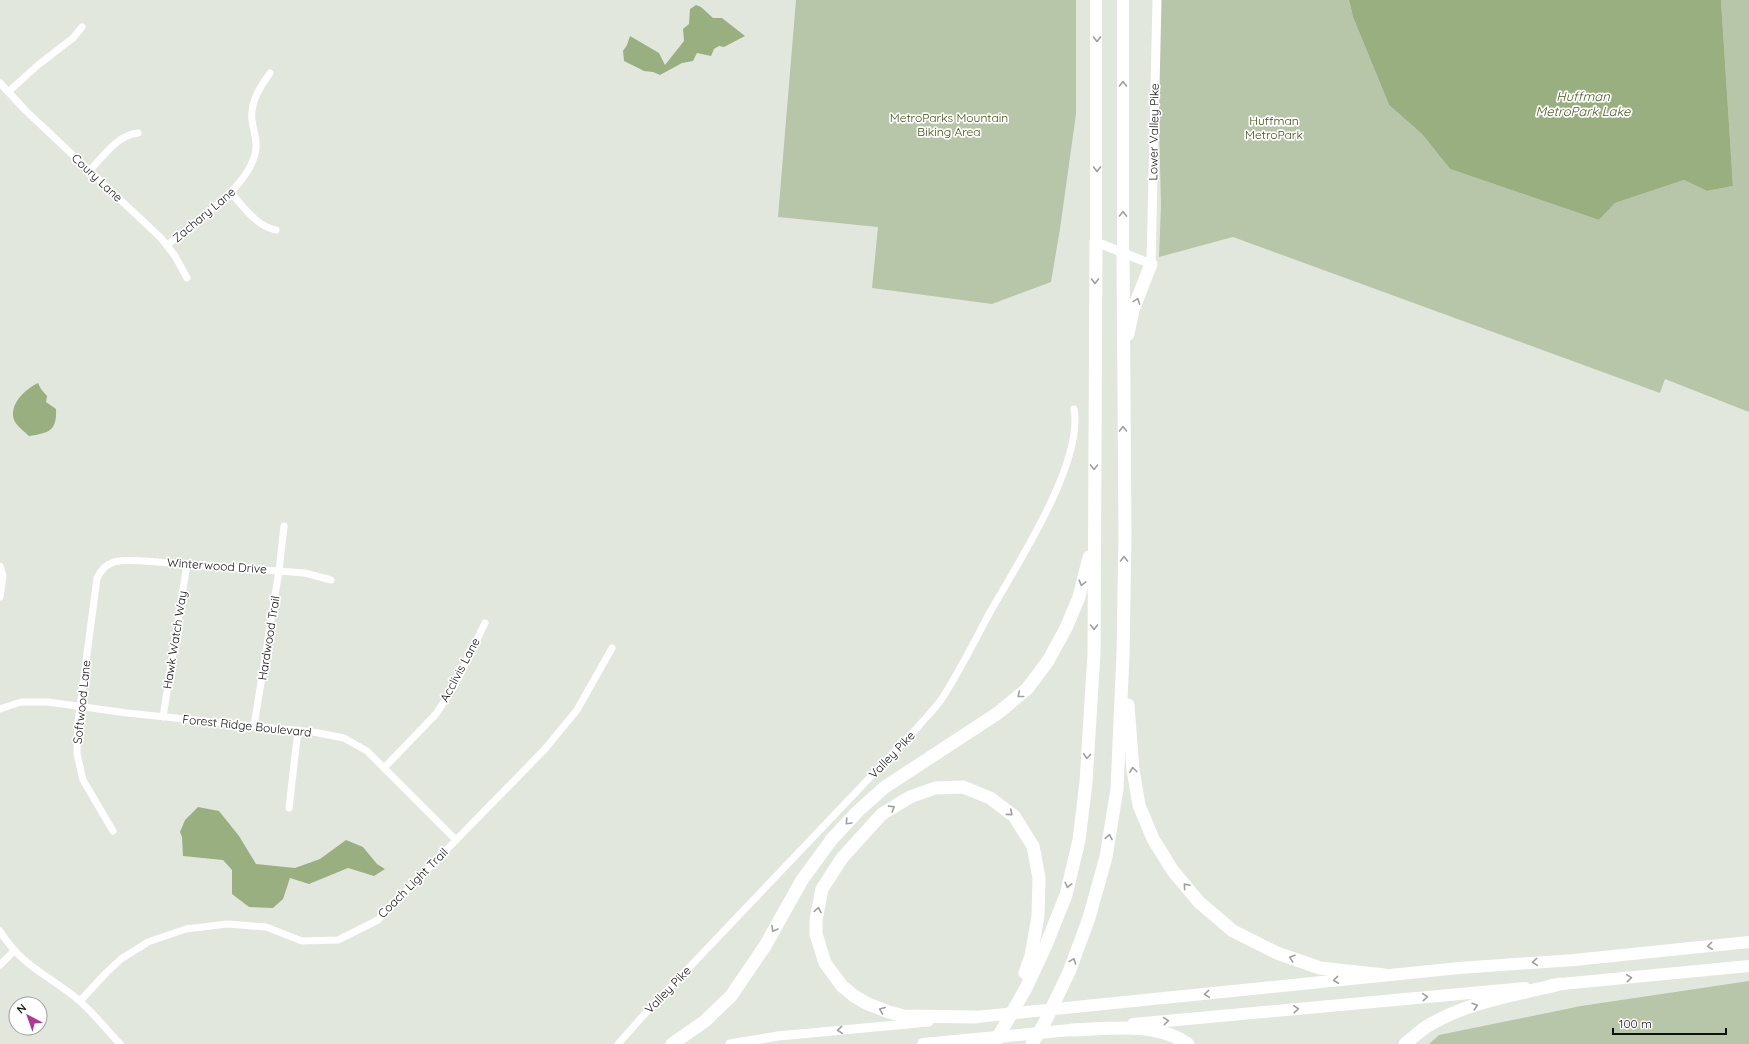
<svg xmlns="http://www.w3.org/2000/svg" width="1749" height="1044" font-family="Quicksand,sans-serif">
  <rect width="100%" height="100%" fill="#e2e7dd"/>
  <g fill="#b7c5a8">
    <path d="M 796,0 L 1076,0 L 1076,114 L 1060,229 L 1051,282 L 992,304 L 872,288 L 878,227 L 778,217 Z"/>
    <path d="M 1156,0 L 1349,0 L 1353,17 L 1389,105 L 1422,134 L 1450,169 L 1599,220 L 1615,203 L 1684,180 L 1707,191 L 1733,186 L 1721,0 L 1749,0 L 1749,412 L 1665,379 L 1660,393 L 1233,237 L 1159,257 L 1161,205 Z"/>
    <path d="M 1749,981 L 1749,1044 L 1429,1044 L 1439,1035 L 1581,1006 Z"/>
  </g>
  <g fill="#99af80">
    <path d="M 1349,0 L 1721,0 L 1733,186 L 1707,191 L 1684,180 L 1615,203 L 1599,220 L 1450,169 L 1422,134 L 1389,105 L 1353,17 Z"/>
    <path d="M 696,5 L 701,7 L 713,18 L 722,18 L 745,36 L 724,47 L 719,46 L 714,49 L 711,56 L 697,53 L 693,61 L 682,63 L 660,75 L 653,72 L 644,71 L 624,61 L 623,51 L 627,45 L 630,36 L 659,53 L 665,65 L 684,41 L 683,29 L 689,24 L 690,9 Z"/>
    <path d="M 38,383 L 41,389 L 47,396 L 46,402 L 56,409 C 57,431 49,433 29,436 C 25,432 18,427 15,422 C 7,406 25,389 38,383 Z"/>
    <path d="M 198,807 L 219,811 L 239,836 L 256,864 L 295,868 L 320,859 L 346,840 L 363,847 L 377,864 L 385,869 L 374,876 L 348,868 L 309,884 L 290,878 L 283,899 L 273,908 L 249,907 L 232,894 L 232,870 L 223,860 L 183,856 L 182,837 L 180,832 L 185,820 Z"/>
  </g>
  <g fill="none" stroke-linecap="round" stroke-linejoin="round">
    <g stroke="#fff" stroke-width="7">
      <path d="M 0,83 L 25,110 L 161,238 L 175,256 L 187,278"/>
      <path d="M 8,92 L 38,65 L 73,38 L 82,27"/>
      <path d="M 89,171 C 103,157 117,135 138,133"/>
      <path d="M 231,193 C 244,207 256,226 276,230"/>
      <path d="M 167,245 C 195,222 253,185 256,148 C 257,139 253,129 252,120 C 250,102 260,87 270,73"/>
      <path d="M 0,566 L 3,576 L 0,597"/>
      <path d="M 0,709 L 21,702 L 48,702 L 127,713 L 313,732 L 344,738 L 367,751 L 456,840"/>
      <path d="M 163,717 L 187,564"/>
      <path d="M 254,726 L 279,571 L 284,526"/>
      <path d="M 384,768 L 436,714 L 455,685 L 485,623"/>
      <path d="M 289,808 L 298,730"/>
      <path d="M 113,831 L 83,780 L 77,754 L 78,722 L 97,578 C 107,557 125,560 144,561 L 305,573 L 331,580"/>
      <path d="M 0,931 C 21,965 46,974 75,997 C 92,1011 105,1028 120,1044"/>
      <path d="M 0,965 L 14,951"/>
      <path d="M 80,1001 L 106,973 L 121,959 L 148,942 L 186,929 L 227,924 L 266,927 L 302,941 L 338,940 L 378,920 L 545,749 L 577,710 L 612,648"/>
      <path d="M 618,1044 L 642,1017 L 918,727 C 926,717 936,708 943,697 C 960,670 974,642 989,614 C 1016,566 1084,463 1074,409"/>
    </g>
    <g stroke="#fff" stroke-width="9">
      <path d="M 1096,242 L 1151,264 L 1157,0"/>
      <path d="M 730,1044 L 778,1036 L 929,1022"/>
    </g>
    <g stroke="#fff" stroke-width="12">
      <path d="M 1096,242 L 1096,0"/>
      <path d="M 1123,253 L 1123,0"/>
      <path d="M 1551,985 L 1749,966"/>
      <path d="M 976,1017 L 1459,968 L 1574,960 L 1749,942"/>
      <path d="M 1133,1024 L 1525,988"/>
      <path d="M 923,1044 L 1081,1029"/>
    </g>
    <g stroke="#fff" stroke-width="13">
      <path d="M 1128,334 L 1133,310 L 1151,264"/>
      <path d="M 1128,705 L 1133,770 L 1139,805 L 1153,839 L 1173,871 L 1199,902 L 1233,931 L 1277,953 L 1320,968 L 1384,975"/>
      <path d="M 976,1017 L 904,1016 L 889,1012 L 868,1004 L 854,996 L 842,986 L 825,963 L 816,934 L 816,920 L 822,889 L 842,858 L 882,814 L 910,797 L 935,788 L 963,787 L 990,798 L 1014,816 L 1033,846 L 1039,878 L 1038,916 L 1031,956 L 1025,973"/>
      <path d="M 1072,1030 C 1109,1029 1155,1021 1188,1044"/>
      <path d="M 672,1044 L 705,1021 L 731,996 L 765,946 L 802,880 L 832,839 L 858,811 L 885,787 L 998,713 L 1027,689 L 1048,661 L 1066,628 L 1079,597 L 1089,557"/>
      <path d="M 994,1044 L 1026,988 L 1046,945 L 1066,895 L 1079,840 L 1086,782 L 1094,654 L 1096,242"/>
      <path d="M 1032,1044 L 1045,1022 L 1069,972 L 1089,918 L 1106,857 L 1117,789 L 1123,654 L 1125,535 L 1123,253"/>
      <path d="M 1405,1044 C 1412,1038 1419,1032 1426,1027 C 1466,1002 1515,995 1560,984"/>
    </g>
  </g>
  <defs><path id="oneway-chevron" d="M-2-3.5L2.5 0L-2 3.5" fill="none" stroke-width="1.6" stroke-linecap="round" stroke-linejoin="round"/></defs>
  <g stroke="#9fa09e">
    <use href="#oneway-chevron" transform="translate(1097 39) rotate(90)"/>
    <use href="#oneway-chevron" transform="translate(1123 84) rotate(-90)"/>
    <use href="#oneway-chevron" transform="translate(1097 169) rotate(90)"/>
    <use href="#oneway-chevron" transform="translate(1123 214) rotate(-89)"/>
    <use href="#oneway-chevron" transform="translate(1095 281) rotate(90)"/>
    <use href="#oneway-chevron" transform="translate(1137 301) rotate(-69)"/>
    <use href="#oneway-chevron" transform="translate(1123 429) rotate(-91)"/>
    <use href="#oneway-chevron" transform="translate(1094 467) rotate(91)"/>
    <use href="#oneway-chevron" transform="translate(1124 559) rotate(-89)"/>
    <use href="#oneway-chevron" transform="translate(1082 583) rotate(105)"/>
    <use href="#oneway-chevron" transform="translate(1094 627) rotate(90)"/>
    <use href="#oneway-chevron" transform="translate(1020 695) rotate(141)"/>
    <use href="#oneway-chevron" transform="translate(1087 756) rotate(94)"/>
    <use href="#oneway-chevron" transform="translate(1133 770) rotate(-97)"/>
    <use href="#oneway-chevron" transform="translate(892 808) rotate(-32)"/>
    <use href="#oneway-chevron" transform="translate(1010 813) rotate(40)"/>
    <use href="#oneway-chevron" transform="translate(848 822) rotate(133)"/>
    <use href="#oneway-chevron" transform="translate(1109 837) rotate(-80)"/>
    <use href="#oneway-chevron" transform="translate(1068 885) rotate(104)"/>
    <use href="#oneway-chevron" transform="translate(1186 886) rotate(-131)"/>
    <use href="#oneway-chevron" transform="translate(818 910) rotate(-80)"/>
    <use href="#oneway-chevron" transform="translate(774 929) rotate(120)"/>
    <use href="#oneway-chevron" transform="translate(1710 946) rotate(174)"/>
    <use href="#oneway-chevron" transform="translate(1292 958) rotate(-161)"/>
    <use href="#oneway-chevron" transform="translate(1073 961) rotate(-70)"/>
    <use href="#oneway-chevron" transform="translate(1535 962) rotate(175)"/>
    <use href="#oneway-chevron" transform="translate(1629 978) rotate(-5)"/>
    <use href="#oneway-chevron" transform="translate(1336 980) rotate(174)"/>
    <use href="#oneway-chevron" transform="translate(1207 994) rotate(175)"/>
    <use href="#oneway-chevron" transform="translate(1425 997) rotate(-5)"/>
    <use href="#oneway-chevron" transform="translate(1475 1006) rotate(-17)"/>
    <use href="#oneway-chevron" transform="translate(1296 1009) rotate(-5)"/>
    <use href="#oneway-chevron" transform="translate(882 1010) rotate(-158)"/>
    <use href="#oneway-chevron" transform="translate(1166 1021) rotate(-5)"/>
    <use href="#oneway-chevron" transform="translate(840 1030) rotate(175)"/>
  </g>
  <g text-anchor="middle" stroke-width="3.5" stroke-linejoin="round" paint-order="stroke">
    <g font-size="12" fill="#344e04" stroke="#fff">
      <text x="949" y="122">MetroParks Mountain<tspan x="949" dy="14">Biking Area</tspan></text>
      <text x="1274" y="125">Huffman<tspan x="1274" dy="14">MetroPark</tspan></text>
    </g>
    <g font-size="12" fill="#0f110d" stroke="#fff">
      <text transform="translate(1154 132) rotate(-89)" y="4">Lower Valley Pike</text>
      <text transform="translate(97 178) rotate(43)" y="4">Coury Lane</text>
      <text transform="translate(204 215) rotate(-40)" y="4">Zachary Lane</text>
      <text transform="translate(217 566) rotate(4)" y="4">Winterwood Drive</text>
      <text transform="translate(269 638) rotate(-81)" y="4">Hardwood Trail</text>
      <text transform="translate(175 640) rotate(-81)" y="4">Hawk Watch Way</text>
      <text transform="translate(460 670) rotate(-62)" y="4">Acclivis Lane</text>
      <text transform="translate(82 702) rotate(-84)" y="4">Softwood Lane</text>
      <text transform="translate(247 726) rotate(6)" y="4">Forest Ridge Boulevard</text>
      <text transform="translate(892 755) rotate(-46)" y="4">Valley Pike</text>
      <text transform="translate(413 883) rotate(-45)" y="4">Coach Light Trail</text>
      <text transform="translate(668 990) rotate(-46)" y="4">Valley Pike</text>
    </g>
    <g font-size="13" font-style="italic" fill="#425d19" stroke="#fff">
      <text x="1583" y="101">Huffman<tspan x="1583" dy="15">MetroPark Lake</tspan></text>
    </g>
  </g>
  <g transform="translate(28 1016) rotate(319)"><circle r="19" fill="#ffffff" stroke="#9fa09e"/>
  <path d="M0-3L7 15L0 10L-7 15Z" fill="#ae3992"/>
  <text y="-6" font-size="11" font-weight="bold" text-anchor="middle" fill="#0f110d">N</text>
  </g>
  <path d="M1613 1028v6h113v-6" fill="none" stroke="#0f110d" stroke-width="2"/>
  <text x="1619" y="1028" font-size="12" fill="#0f110d" stroke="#ffffff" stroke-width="3" paint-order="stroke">100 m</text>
</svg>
